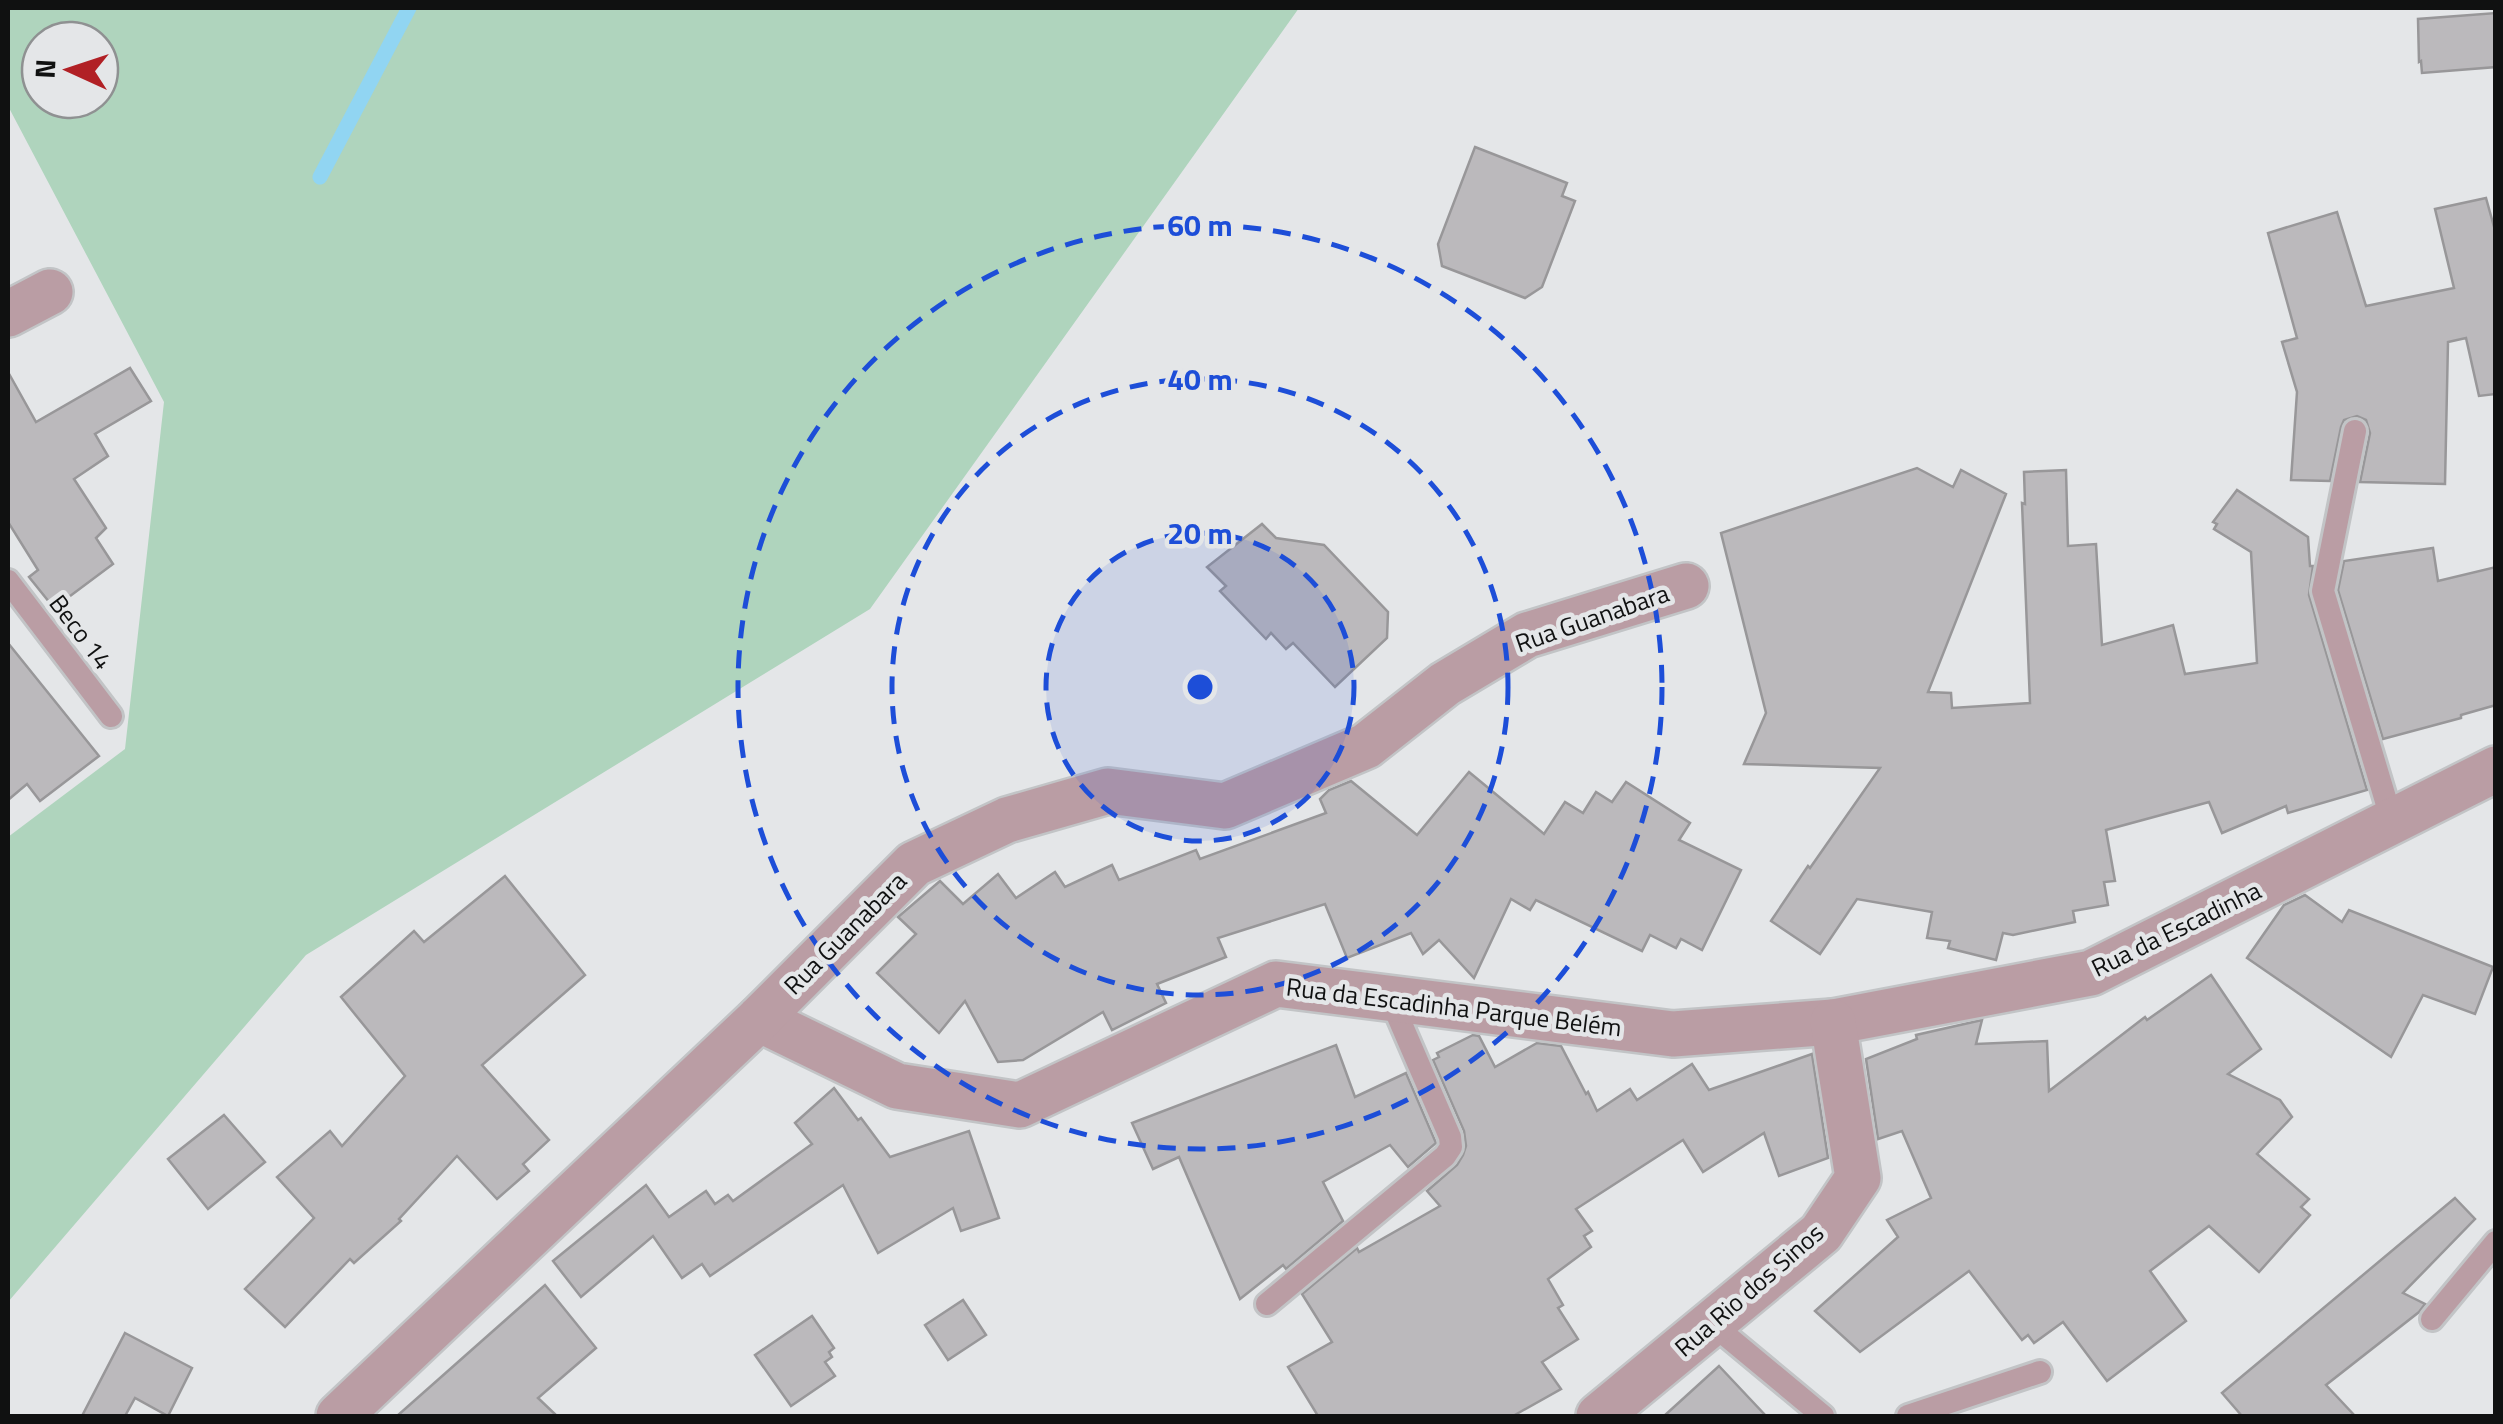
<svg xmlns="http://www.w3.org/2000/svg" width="2503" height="1424" font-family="'Titillium Web',sans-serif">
  <rect width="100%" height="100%" fill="#e4e6e8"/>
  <path fill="#afd4bd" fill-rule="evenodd" d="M 8,8 L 1299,8 L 870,609 L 306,955 L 8,1302 L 8,837 L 125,749 L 164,402 L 8,106 ZM 40,40 L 100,40 L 100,100 L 40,100 Z"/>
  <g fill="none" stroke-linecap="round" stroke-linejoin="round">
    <path stroke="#91d5f2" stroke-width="15" d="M 320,177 L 409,8"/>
  </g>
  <g fill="#bbb9bc" stroke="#989799" stroke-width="2.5">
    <path d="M 2496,13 L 2496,67 L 2422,73 L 2421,61 L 2419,62 L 2418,19 Z"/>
    <path d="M 1475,147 L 1567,183 L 1562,196 L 1575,201 L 1542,287 L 1525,298 L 1442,266 L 1438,244 Z"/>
    <path d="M 2486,198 L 2496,234 L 2496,394 L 2479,396 L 2466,338 L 2448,342 L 2445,484 L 2360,482 L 2370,433 L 2366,420 L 2357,416 L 2344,420 L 2341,427 L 2330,481 L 2291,480 L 2297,392 L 2282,342 L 2297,338 L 2268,233 L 2337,212 L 2366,306 L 2454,288 L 2435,209 Z"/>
    <path d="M 130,368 L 151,401 L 95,434 L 108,456 L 74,479 L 106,528 L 96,538 L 113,564 L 54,608 L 29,577 L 38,570 L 8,522 L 8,372 L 36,422 Z"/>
    <path d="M 1917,468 L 1953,487 L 1961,470 L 2006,494 L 1928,692 L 1951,693 L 1952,708 L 2030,703 L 2022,503 L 2025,504 L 2024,472 L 2066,470 L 2068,546 L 2096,544 L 2102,645 L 2173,625 L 2185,674 L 2257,663 L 2251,552 L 2214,529 L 2217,524 L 2213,522 L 2237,490 L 2308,537 L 2310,566 L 2313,566 L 2309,595 L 2367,790 L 2288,813 L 2286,806 L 2222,833 L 2209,802 L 2106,830 L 2115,881 L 2104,882 L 2108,905 L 2073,911 L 2075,922 L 2013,935 L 2003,933 L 1996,960 L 1948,948 L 1950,941 L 1927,938 L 1932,912 L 1857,899 L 1820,954 L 1771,921 L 1808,866 L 1810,868 L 1880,768 L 1744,764 L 1766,713 L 1721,533 Z"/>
    <path d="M 1262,524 L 1276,538 L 1324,545 L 1388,612 L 1387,638 L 1335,687 L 1293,643 L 1286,649 L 1271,633 L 1266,639 L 1220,591 L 1226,586 L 1207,567 Z"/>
    <path d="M 2433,548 L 2438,581 L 2496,567 L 2496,705 L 2461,715 L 2461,718 L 2383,739 L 2338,590 L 2344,561 Z"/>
    <path d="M 8,643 L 99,756 L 40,801 L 27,784 L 8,800 Z"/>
    <path d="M 1469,772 L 1544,834 L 1565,802 L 1583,813 L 1596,792 L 1612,802 L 1626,782 L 1690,823 L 1679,840 L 1741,870 L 1702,950 L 1681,939 L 1676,948 L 1650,935 L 1642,951 L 1536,900 L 1530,910 L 1511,899 L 1474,978 L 1439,940 L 1423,954 L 1411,933 L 1347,958 L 1325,904 L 1218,938 L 1226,957 L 1157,984 L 1166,1003 L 1112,1030 L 1103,1012 L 1023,1060 L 998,1062 L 965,1001 L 939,1033 L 877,973 L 916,934 L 898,917 L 940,881 L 963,904 L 998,874 L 1016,898 L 1055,872 L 1065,887 L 1112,865 L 1119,880 L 1196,850 L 1200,859 L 1326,813 L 1320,799 L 1329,790 L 1351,781 L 1417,835 Z"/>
    <path d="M 505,876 L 585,975 L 482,1065 L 549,1140 L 523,1164 L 529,1171 L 497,1199 L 457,1156 L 399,1219 L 401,1221 L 354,1263 L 350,1259 L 285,1327 L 245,1289 L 314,1218 L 277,1177 L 330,1131 L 342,1146 L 405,1076 L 341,997 L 414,931 L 424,942 Z"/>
    <path d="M 2305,895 L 2342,922 L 2349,910 L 2493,967 L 2475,1014 L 2423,995 L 2391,1057 L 2247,958 L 2284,905 Z"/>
    <path d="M 2211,975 L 2261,1049 L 2228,1074 L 2280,1100 L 2292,1117 L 2257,1154 L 2309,1199 L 2301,1207 L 2310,1215 L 2259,1272 L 2209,1226 L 2150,1271 L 2186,1321 L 2107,1381 L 2063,1322 L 2034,1343 L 2028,1335 L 2022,1340 L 1969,1271 L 1860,1352 L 1815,1311 L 1898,1237 L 1887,1220 L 1931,1198 L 1902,1131 L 1878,1139 L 1866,1059 L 1917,1039 L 1916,1035 L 1982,1020 L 1976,1044 L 2047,1041 L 2049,1091 L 2145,1017 L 2147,1020 Z"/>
    <path d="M 1473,1035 L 1479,1036 L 1495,1067 L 1537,1043 L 1561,1046 L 1586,1094 L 1588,1092 L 1597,1111 L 1630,1089 L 1637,1100 L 1692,1064 L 1709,1090 L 1812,1054 L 1828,1158 L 1779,1176 L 1764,1133 L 1703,1172 L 1683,1140 L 1576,1209 L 1592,1231 L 1584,1236 L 1591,1247 L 1548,1279 L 1563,1305 L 1558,1308 L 1578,1339 L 1542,1362 L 1561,1389 L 1513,1416 L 1318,1416 L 1288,1367 L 1332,1342 L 1302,1294 L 1357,1248 L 1359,1252 L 1440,1206 L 1427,1191 L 1457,1165 L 1463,1155 L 1466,1146 L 1464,1131 L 1433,1060 L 1439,1057 L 1437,1053 Z"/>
    <path d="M 1336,1045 L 1355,1097 L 1406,1073 L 1436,1143 L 1408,1167 L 1390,1145 L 1323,1182 L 1343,1221 L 1286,1269 L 1283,1265 L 1240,1299 L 1179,1157 L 1153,1169 L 1132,1123 Z"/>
    <path d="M 834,1088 L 858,1120 L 861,1118 L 890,1157 L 969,1131 L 999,1218 L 961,1231 L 953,1208 L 878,1253 L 843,1185 L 710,1276 L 702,1264 L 682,1278 L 653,1236 L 581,1297 L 553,1261 L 646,1185 L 669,1217 L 706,1191 L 715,1204 L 728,1195 L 733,1201 L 812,1144 L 795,1123 Z"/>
    <path d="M 224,1115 L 265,1162 L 208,1209 L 168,1159 Z"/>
    <path d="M 2455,1198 L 2475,1219 L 2403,1293 L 2425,1304 L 2419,1312 L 2326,1385 L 2355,1416 L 2242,1416 L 2222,1393 Z"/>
    <path d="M 545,1285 L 596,1348 L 538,1398 L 557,1416 L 397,1416 Z"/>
    <path d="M 963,1300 L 986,1335 L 948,1360 L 925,1325 Z"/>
    <path d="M 812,1316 L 834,1348 L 829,1352 L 832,1357 L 825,1362 L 835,1376 L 791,1406 L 755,1355 Z"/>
    <path d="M 125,1333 L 192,1368 L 168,1416 L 135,1398 L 125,1416 L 82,1416 Z"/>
    <path d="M 1719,1366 L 1766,1416 L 1664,1416 Z"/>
  </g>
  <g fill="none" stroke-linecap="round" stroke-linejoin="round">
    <defs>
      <g id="lane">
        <path d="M 2355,431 L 2323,591 L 2392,821"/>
        <path d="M 8,581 L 111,716"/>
        <path d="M 1267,1304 L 1445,1156 L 1451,1147 L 1450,1137 L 1390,998"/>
        <path d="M 2432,1319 L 2496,1242"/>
        <path d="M 1711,1323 L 1823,1416"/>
        <path d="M 1908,1416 L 2040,1372"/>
      </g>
      <g id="street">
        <path d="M 8,314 L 50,292"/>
        <path d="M 759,1019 L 897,1086 L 1020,1105 L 1276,984 L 1673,1034 L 1833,1022 L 2091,973 L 2496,769"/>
        <path d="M 339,1416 L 759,1019 L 914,864 L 1007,820 L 1108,791 L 1225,806 L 1366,746 L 1445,684 L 1527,635 L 1686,586"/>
        <path d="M 1599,1416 L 1821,1233 L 1858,1178 L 1833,1022"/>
      </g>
    </defs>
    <use href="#lane" stroke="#c2c4c6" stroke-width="28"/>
    <use href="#street" stroke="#c2c4c6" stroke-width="50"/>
    <use href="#lane" stroke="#ba9da4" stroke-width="22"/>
    <use href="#street" stroke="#ba9da4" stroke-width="45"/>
  </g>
  <circle cx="1200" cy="687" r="154" fill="#1d4ed8" fill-opacity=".12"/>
  <g fill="none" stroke="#1d4ed8" stroke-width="5" stroke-dasharray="18 12">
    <circle cx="1200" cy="687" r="154"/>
    <circle cx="1200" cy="687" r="308"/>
    <circle cx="1200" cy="687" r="462"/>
  </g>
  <g text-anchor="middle" stroke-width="9" stroke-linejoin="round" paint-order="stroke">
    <g font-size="25" fill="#101111" stroke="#e4e6e8">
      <text transform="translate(1592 618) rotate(-19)" y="9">Rua Guanabara</text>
      <text transform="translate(81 632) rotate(53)" y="9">Beco 14</text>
      <text transform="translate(2176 929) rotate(-26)" y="9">Rua da Escadinha</text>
      <text transform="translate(845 933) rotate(-45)" y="9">Rua Guanabara</text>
      <text transform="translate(1454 1007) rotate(7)" y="9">Rua da Escadinha Parque Belém</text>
      <text transform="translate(1749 1290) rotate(-41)" y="9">Rua Rio dos Sinos</text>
    </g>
  </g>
  <circle cx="1200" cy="687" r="15" fill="#1d4ed8" stroke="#e4e6e8" stroke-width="5"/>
  <g font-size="30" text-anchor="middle" font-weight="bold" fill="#1d4ed8" stroke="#e4e6e8" stroke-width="9" stroke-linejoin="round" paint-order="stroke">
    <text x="1200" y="236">60 m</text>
    <text x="1200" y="390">40 m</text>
    <text x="1200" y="544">20 m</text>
  </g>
  <rect width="2503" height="1424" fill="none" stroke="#101111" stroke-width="20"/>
  <g transform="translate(70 70) rotate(273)"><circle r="48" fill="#e4e6e8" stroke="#8f9192" stroke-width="2.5"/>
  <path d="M0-8L18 38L0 25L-18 38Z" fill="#b12025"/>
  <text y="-15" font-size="28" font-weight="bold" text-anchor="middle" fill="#101111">N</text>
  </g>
</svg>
